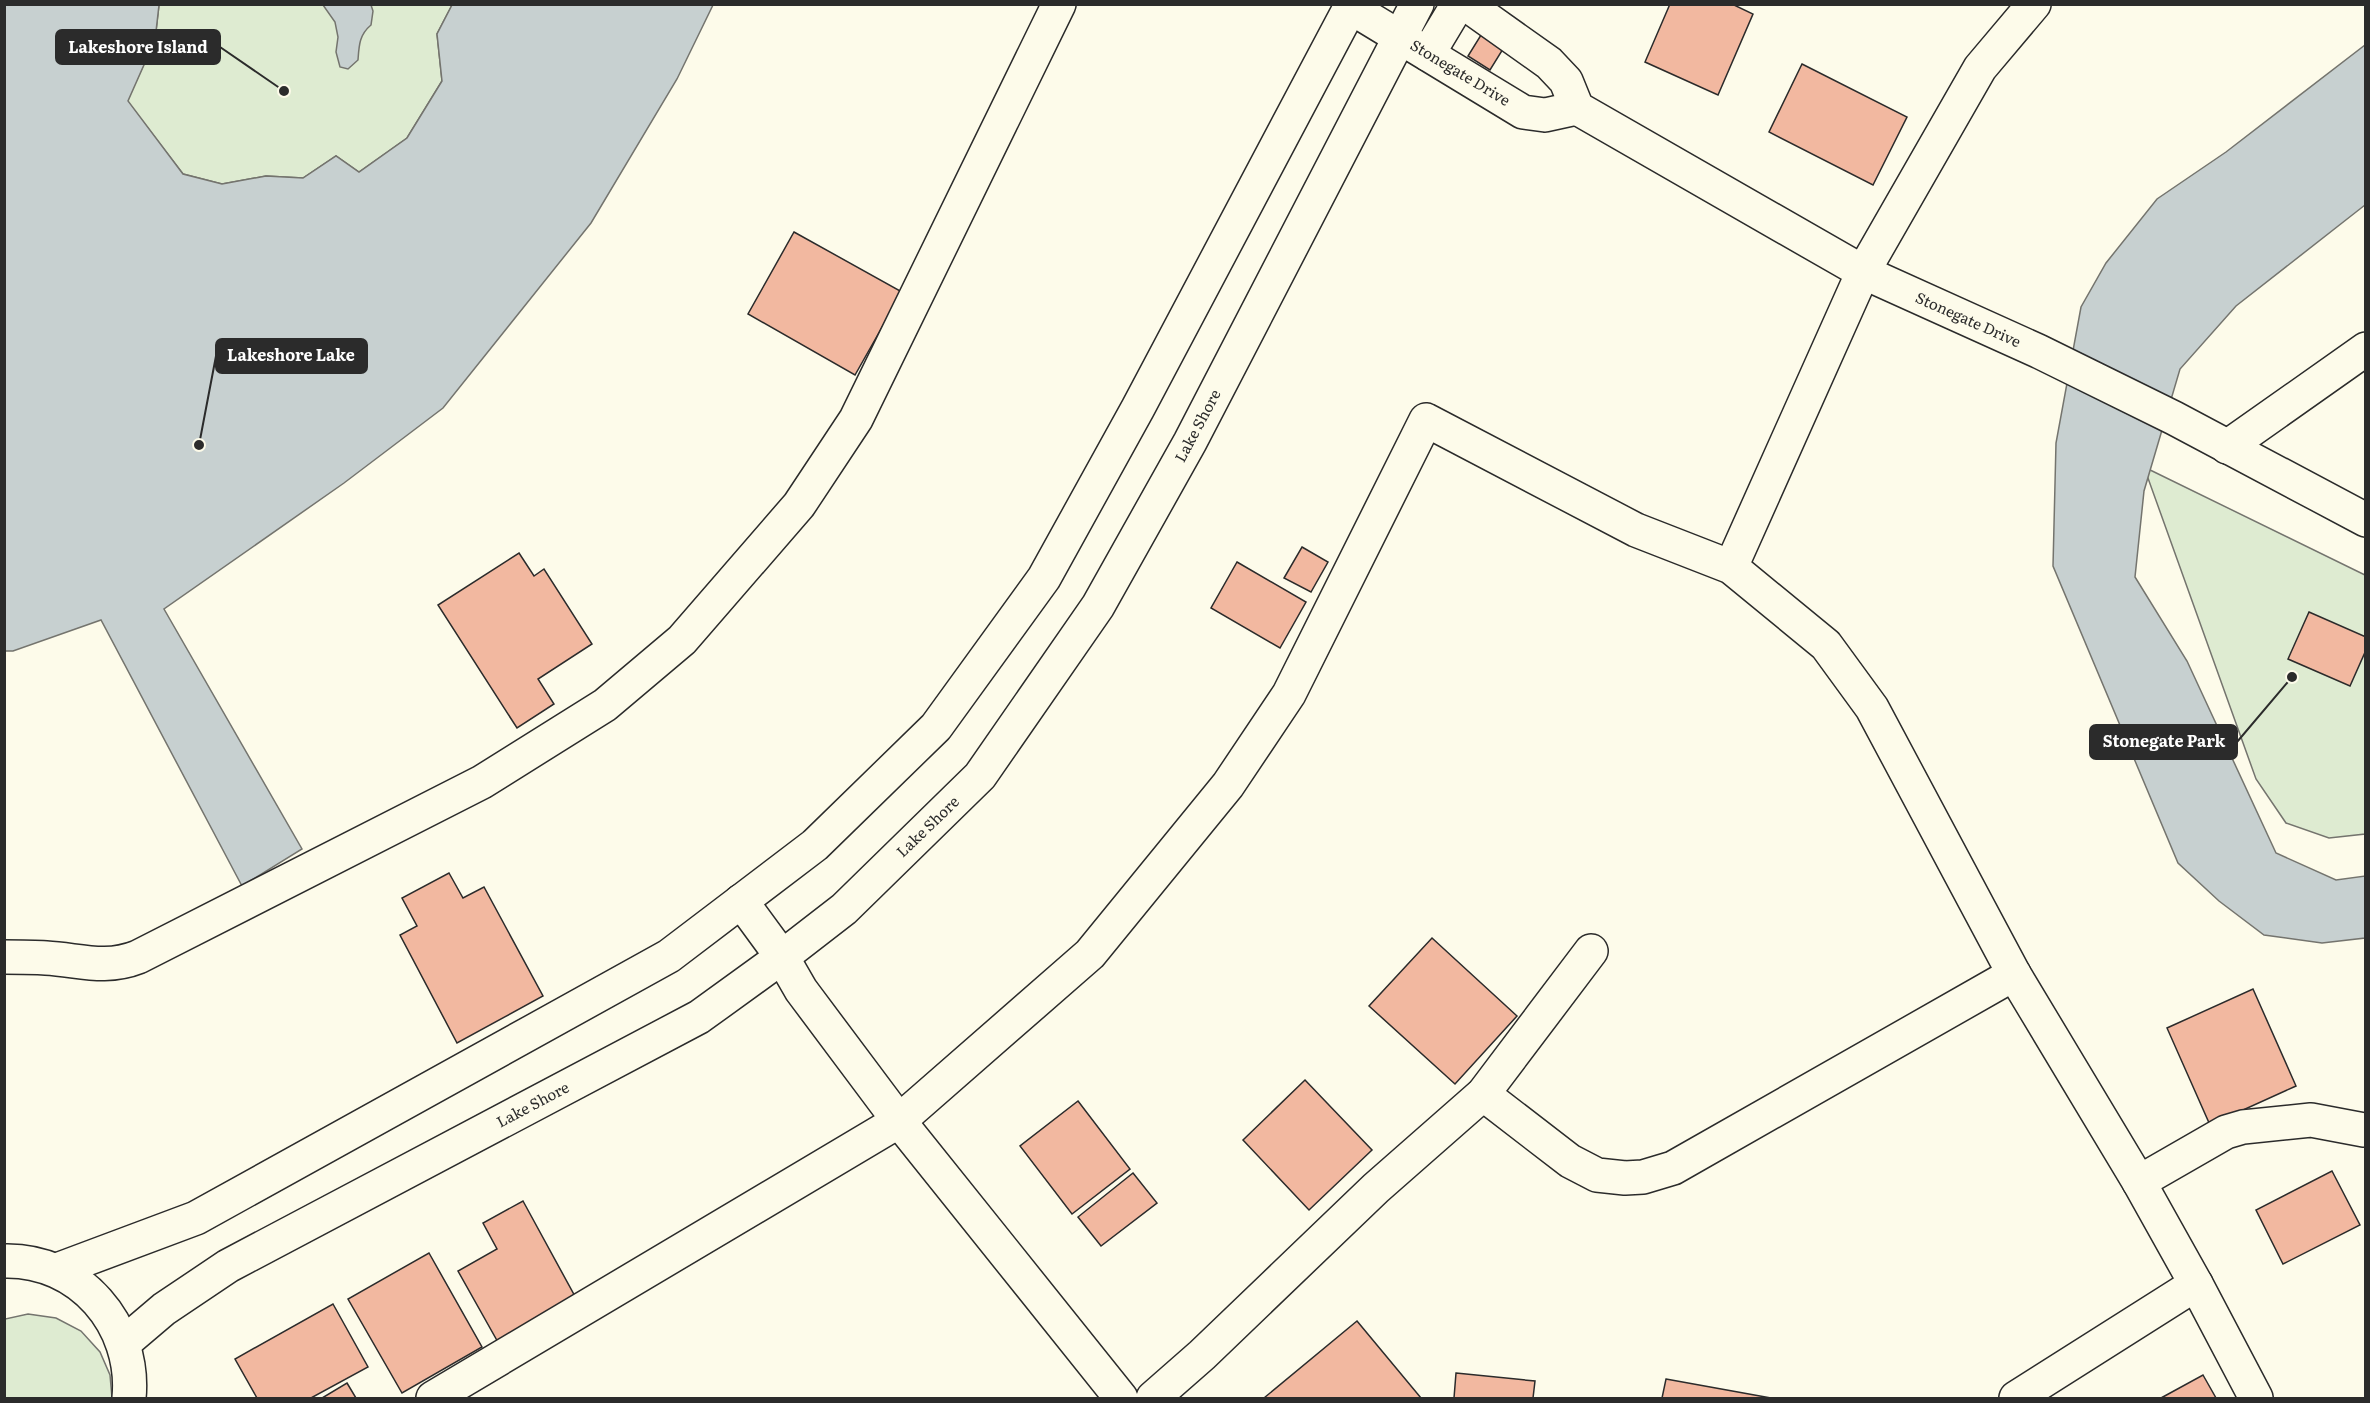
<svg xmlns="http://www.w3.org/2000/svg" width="2370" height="1403" font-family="Literata,serif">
  <rect width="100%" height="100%" fill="#fdfbea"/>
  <g fill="#deebd1" stroke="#74746e" stroke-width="1.5">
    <path d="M 159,5 L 452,5 L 437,34 L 442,81 L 407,138 L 359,172 L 336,156 L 303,178 L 266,176 L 222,184 L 183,174 L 127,101 L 155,40 Z"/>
    <path d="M 2144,467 L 2365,575 L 2365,834 L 2329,838 L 2286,823 L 2256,779 Z"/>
    <path d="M 28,1314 L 56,1318 L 81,1331 L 100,1352 L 110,1375 L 112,1398 L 5,1398 L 5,1319 Z"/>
  </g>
  <g fill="#c7d0d0" stroke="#74746e" stroke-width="1.5">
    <path d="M 5,5 L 159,5 L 155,40 L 128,101 L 183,174 L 222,184 L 266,176 L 303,178 L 336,156 L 359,172 L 407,138 L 442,81 L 437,34 L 452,5 L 713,5 L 677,79 L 591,223 L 443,408 L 344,483 L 164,609 L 302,849 L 242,886 L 101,620 L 13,651 L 5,651 Z"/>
    <path d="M 323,5 L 371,5 L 373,11 L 371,25 C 359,35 359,46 358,60 L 348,69 L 340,67 L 336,52 L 338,37 L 335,22 Z"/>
    <path d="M 2365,45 L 2365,205 L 2236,306 L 2180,369 L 2144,491 L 2135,577 L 2187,661 L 2276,853 L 2336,880 L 2365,876 L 2365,938 L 2322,943 L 2264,935 L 2219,901 L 2178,863 L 2053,566 L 2056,443 L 2081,307 L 2106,263 L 2157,199 L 2226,152 Z"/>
  </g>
  <g fill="#f2b8a0" stroke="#2b2b2b" stroke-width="1.5">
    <path d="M 1670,4 L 1732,4 L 1753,14 L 1718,95 L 1645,62 Z"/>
    <path d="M 1481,35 L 1503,49 L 1490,70 L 1468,56 Z"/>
    <path d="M 1802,64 L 1907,117 L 1873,185 L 1769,132 Z"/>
    <path d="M 794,232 L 902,292 L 855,375 L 748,314 Z"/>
    <path d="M 1302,547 L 1328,562 L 1311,592 L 1284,578 Z"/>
    <path d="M 519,553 L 534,576 L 544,569 L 592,644 L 538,679 L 554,704 L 517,728 L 438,605 Z"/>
    <path d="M 1237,562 L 1306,602 L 1280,648 L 1211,608 Z"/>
    <path d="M 2309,612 L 2366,637 L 2366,650 L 2350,686 L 2288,659 Z"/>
    <path d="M 449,873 L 463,898 L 484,887 L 543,996 L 457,1043 L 400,935 L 417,926 L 402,898 Z"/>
    <path d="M 1432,938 L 1517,1016 L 1455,1084 L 1369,1006 Z"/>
    <path d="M 2253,989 L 2296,1086 L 2210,1125 L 2167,1028 Z"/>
    <path d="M 1305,1080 L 1372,1150 L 1309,1210 L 1243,1140 Z"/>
    <path d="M 1078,1101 L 1130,1169 L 1072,1214 L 1020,1146 Z"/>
    <path d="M 2332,1171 L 2360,1225 L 2283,1264 L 2256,1210 Z"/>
    <path d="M 1133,1173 L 1157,1203 L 1101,1246 L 1078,1217 Z"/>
    <path d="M 523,1201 L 577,1300 L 499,1344 L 458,1271 L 497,1249 L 483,1223 Z"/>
    <path d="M 429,1253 L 482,1347 L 402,1393 L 348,1299 Z"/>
    <path d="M 333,1304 L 368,1367 L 311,1398 L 257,1398 L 235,1359 Z"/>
    <path d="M 1357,1321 L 1421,1398 L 1264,1398 Z"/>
    <path d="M 1456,1373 L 1535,1381 L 1533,1398 L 1454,1398 Z"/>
    <path d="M 2203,1375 L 2216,1398 L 2161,1398 Z"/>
    <path d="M 1666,1379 L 1771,1398 L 1662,1398 Z"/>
    <path d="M 347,1383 L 356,1398 L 322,1398 Z"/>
  </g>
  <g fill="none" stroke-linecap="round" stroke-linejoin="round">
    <defs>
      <g id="minor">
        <path d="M 1466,4 L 1549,63 L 1566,81 L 1577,108 L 1863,272 L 2038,351 L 2174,418 L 2366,520"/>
        <path d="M 1350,7 L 1523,112 L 1545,115 L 1577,108"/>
        <path d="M 1428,54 L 1458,4"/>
        <path d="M 2227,447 L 2366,349"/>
        <path d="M 1731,567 L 1863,272 L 1980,68 L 2034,4"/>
        <path d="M 741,901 L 782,957 L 801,990 L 899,1121 L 1121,1398"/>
        <path d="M 4,957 C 18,957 33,957 46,958 C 80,960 105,970 138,957 L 482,782 L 605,705 L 682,640 L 799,505 L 856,419 L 1059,4"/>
        <path d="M 1483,1094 L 1570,1161 L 1597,1175 L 1625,1178 L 1643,1177 L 1673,1168 L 2014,974"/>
        <path d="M 2139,1182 L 2226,1132 L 2243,1127 L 2311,1120 L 2364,1130"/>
        <path d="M 4,1261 C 80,1259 136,1325 129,1398"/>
        <path d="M 57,1270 L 196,1218 L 669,956 L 815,845 L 936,727 L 1044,578 L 1138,408 L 1352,4"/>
        <path d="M 124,1343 L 164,1309 L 228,1266 L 699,1017 L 782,957 L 844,909 L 980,776 L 1098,606 L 1190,442 L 1417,4"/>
        <path d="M 433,1398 L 899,1121 L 1090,954 L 1228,785 L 1289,694 L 1426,420 L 1636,530 L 1731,567 L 1826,645 L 1872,708 L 2014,974 L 2139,1182 L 2196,1284 L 2256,1398"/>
        <path d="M 1153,1398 L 1202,1355 L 1376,1188 L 1483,1094 L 1591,951"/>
        <path d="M 2016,1398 L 2196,1284"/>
      </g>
    </defs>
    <use href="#minor" stroke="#2b2b2b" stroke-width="36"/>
    <use href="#minor" stroke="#fdfbea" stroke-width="33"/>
  </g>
  <g text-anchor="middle" stroke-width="4.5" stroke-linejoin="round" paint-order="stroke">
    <g font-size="15" fill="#2b2b2b" stroke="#fdfbea">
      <text transform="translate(1460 73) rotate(31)" y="5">Stonegate Drive</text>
      <text transform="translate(1968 320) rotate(24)" y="5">Stonegate Drive</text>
      <text transform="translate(1198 426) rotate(-62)" y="5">Lake Shore</text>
      <text transform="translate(928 827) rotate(-44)" y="5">Lake Shore</text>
      <text transform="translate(533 1105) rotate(-28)" y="5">Lake Shore</text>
    </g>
  </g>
  <path fill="none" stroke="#2b2b2b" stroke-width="2" d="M284 91L220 47M199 445L216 356M2292 677L2237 742"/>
  <g fill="#2b2b2b" stroke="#fdfbea" stroke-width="2">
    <circle cx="284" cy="91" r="6"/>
    <circle cx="199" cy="445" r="6"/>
    <circle cx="2292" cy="677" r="6"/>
  </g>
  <g fill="#2b2b2b" stroke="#2b2b2b" stroke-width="2">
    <rect x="56" y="30" width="164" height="34" rx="6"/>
    <rect x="216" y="339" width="151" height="34" rx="6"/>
    <rect x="2090" y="725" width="147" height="34" rx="6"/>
  </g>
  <g font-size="16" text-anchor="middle" font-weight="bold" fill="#fff">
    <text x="138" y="53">Lakeshore Island</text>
    <text x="291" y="361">Lakeshore Lake</text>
    <text x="2164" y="747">Stonegate Park</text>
  </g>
  <rect width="2370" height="1403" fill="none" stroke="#2b2b2b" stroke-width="12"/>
</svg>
